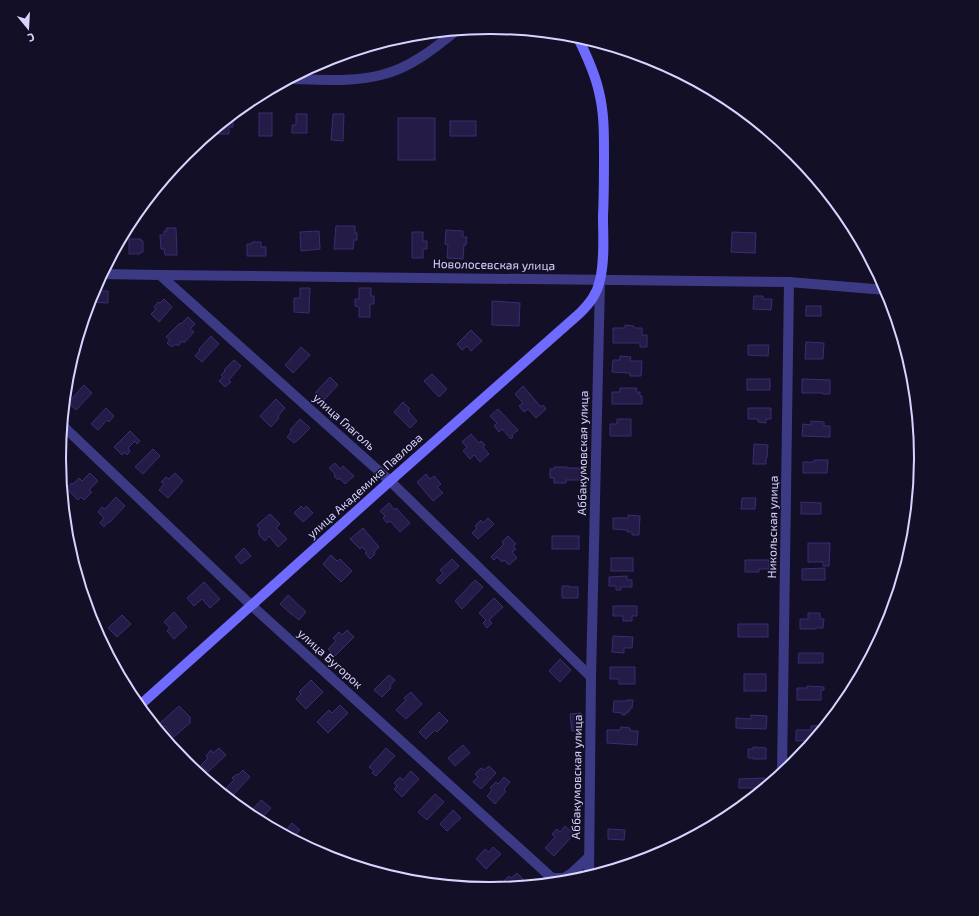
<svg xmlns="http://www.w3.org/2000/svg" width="979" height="916" font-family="'Exo 2',sans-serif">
  <rect width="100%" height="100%" fill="#130f26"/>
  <g fill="#241b47" stroke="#3b2d73">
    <rect x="259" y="113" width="13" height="23"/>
    <path d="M 296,114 L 307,114 L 307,133 L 292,133 L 292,125 L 296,125 Z"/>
    <path d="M 333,114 L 344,114 L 343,141 L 331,140 Z"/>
    <path d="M 229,117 L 229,119 L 233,119 L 233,127 L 229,127 L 229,134 L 218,134 L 218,126 Z"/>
    <rect x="398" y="118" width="37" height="42"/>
    <rect x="450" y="121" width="26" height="15"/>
    <path d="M 336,226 L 355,226 L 355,233 L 357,233 L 357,240 L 354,240 L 353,249 L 334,249 Z"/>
    <path d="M 166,228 L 176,228 L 177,255 L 165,255 L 164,249 L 161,249 L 160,235 L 164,235 L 164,231 L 167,231 Z"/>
    <path d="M 446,230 L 463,231 L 463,237 L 467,237 L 466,245 L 464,245 L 463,259 L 447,258 L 448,245 L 445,244 Z"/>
    <path d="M 319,231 L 320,249 L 301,251 L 300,232 Z"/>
    <path d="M 412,232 L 423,232 L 423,241 L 427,241 L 427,249 L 423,249 L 423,258 L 412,258 Z"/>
    <path d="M 732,232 L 756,233 L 755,253 L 731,252 Z"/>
    <path d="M 129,239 L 141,239 L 141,241 L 143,241 L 143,252 L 140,252 L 140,254 L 129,254 Z"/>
    <path d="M 252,242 L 261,242 L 261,247 L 266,247 L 266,256 L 247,256 L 247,244 L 252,244 Z"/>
    <path d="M 300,288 L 310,288 L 309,313 L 294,312 L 294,298 L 300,298 Z"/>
    <path d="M 359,288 L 371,288 L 371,296 L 374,296 L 374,304 L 370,304 L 370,317 L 359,317 L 359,307 L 355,306 L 355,299 L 359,299 Z"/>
    <path d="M 93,291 L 108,291 L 108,303 L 89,302 Z"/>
    <path d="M 754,296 L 763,296 L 763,299 L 772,299 L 771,310 L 753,309 Z"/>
    <path d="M 164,299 L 172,307 L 159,322 L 151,314 L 156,309 L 154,307 L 158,302 L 160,303 Z"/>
    <path d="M 492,301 L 520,303 L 519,326 L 492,325 Z"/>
    <rect x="806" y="306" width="15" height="10"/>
    <path d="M 188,317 L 195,324 L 190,329 L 194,332 L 184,343 L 182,341 L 178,346 L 176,344 L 172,347 L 167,343 L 170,340 L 166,337 L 180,323 L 181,324 Z"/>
    <path d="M 625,325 L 634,326 L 634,328 L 642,328 L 642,335 L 647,335 L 647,347 L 640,347 L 640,343 L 613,343 L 613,328 L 625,328 Z"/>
    <path d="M 471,330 L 482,341 L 471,351 L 467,346 L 462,350 L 457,344 Z"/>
    <path d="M 211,336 L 219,344 L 202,362 L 195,356 L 200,350 L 199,349 Z"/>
    <path d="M 806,342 L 824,343 L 823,359 L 805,359 Z"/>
    <path d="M 748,345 L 769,345 L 768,356 L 748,355 Z"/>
    <path d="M 301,347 L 310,355 L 293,373 L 285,365 Z"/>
    <path d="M 620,356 L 631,357 L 630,361 L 642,361 L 641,376 L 630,376 L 630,373 L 612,372 L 613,360 L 620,360 Z"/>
    <path d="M 234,360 L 241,366 L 229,380 L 231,382 L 225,387 L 219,381 L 223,377 L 221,375 L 225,371 L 224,370 Z"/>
    <path d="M 432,374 L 447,389 L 439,397 L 424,381 Z"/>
    <path d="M 330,377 L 338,385 L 324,400 L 315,393 Z"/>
    <rect x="747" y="379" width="23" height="11"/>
    <path d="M 802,379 L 830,380 L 830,394 L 823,394 L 823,393 L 802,393 Z"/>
    <path d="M 84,385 L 92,393 L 76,410 L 68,403 Z"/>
    <path d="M 523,386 L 541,407 L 543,405 L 546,409 L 536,418 L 528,409 L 524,412 L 519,406 L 523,403 L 515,394 Z"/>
    <path d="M 620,388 L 637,388 L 636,392 L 640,392 L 640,396 L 642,396 L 642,404 L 612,404 L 612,392 L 620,392 Z"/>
    <path d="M 276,399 L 285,408 L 278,416 L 279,418 L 271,427 L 260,416 Z"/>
    <path d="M 403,402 L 410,409 L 408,411 L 417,421 L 410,428 L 394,412 Z"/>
    <path d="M 106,408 L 114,416 L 109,422 L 107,420 L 98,430 L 91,424 Z"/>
    <path d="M 748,408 L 771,408 L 771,419 L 766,419 L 766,423 L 758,422 L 758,419 L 748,419 Z"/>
    <path d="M 498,409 L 518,430 L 512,435 L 513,437 L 511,439 L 502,429 L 499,432 L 494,426 L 497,423 L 490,416 Z"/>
    <path d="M 300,419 L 310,428 L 299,439 L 294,443 L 287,437 L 291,432 L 290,430 Z"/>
    <path d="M 617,419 L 631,419 L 631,436 L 610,436 L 610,424 L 617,424 Z"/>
    <path d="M 811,421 L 824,422 L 824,426 L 830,426 L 830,437 L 802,436 L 803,424 L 811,425 Z"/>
    <path d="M 130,431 L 140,441 L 137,444 L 135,441 L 128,448 L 130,451 L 127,455 L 124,452 L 122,455 L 114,447 Z"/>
    <path d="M 471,434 L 479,443 L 481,441 L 485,445 L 483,447 L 489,454 L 480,462 L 474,455 L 470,459 L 463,451 L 467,447 L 462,442 Z"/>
    <path d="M 754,444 L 768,445 L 767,458 L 766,458 L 766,464 L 753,464 Z"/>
    <path d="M 153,449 L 160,456 L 143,474 L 135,467 Z"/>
    <path d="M 814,460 L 828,460 L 827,473 L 803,473 L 803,462 L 814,462 Z"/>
    <path d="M 916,462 L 920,462 L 919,476 L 916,476 Z"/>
    <path d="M 335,463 L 340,469 L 343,466 L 354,476 L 345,484 L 339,478 L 338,480 L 334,476 L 335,474 L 329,468 Z"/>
    <path d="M 554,467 L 567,467 L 567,468 L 580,468 L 580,480 L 566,480 L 566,483 L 554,483 L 554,478 L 550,478 L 550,469 L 554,469 Z"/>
    <path d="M 90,473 L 98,481 L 89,490 L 92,492 L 84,500 L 81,497 L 78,500 L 66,488 L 72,483 L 73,484 L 79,478 L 82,481 Z"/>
    <path d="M 175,473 L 183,481 L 168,498 L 159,490 L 164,484 L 161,482 L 166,477 L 169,479 Z"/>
    <path d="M 426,474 L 430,479 L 434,476 L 441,484 L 437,487 L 443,493 L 433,501 L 417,482 Z"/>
    <path d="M 116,497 L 125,506 L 109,523 L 108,522 L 104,527 L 100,523 L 104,518 L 98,512 L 102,507 L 105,509 Z"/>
    <path d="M 742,498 L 756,498 L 755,509 L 741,509 Z"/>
    <path d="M 801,502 L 821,503 L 821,514 L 801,514 Z"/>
    <path d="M 389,503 L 395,510 L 396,508 L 410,523 L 400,532 L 390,521 L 387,523 L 383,518 L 385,516 L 380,511 Z"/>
    <path d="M 301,506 L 304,509 L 306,506 L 313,513 L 303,522 L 294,513 Z"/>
    <path d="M 270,514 L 280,524 L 276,528 L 287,539 L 278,547 L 269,536 L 265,541 L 258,534 L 260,533 L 258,531 L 260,529 L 257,525 Z"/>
    <path d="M 628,515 L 640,516 L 639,535 L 632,535 L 632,532 L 627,532 L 627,530 L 613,529 L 613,518 L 628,518 Z"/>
    <path d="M 488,518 L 494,524 L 478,539 L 472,533 L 477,528 L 475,526 L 481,520 L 483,523 Z"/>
    <path d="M 363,528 L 379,547 L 374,552 L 375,554 L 370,559 L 365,553 L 367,552 L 362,547 L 360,549 L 350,539 Z"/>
    <path d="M 508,536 L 516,544 L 513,546 L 516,549 L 512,552 L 517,558 L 509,565 L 504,560 L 502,562 L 497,557 L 494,560 L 491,557 L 504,544 L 502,542 Z"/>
    <rect x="552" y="536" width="27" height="13"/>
    <path d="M 808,543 L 830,543 L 829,566 L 823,566 L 823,562 L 808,562 Z"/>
    <path d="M 244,548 L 251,556 L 241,564 L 235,557 Z"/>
    <path d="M 331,555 L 337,561 L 340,559 L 352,571 L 341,582 L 323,564 Z"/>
    <rect x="611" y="558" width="22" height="13"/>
    <path d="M 452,559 L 459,566 L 440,584 L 436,580 L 443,573 L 440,570 Z"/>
    <path d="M 745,560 L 769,560 L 769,569 L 759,569 L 759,572 L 745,572 Z"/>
    <path d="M 825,568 L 825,580 L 802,580 L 802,569 Z"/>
    <path d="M 627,576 L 627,580 L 632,580 L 632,587 L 621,587 L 621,590 L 616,590 L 616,586 L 609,586 L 609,577 Z"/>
    <path d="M 475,580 L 483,587 L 462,609 L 455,601 Z"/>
    <path d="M 204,582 L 220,599 L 210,608 L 202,599 L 194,606 L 187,598 Z"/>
    <path d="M 562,586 L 569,586 L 569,587 L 578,587 L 578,598 L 562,598 Z"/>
    <path d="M 288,595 L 306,612 L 299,620 L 292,614 L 292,615 L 280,604 Z"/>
    <path d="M 494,598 L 503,607 L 489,620 L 492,623 L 487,628 L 483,623 L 486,620 L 479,613 Z"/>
    <path d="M 613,606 L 637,606 L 637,616 L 632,616 L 632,621 L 623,621 L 623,616 L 613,616 Z"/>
    <path d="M 174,612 L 187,627 L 174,639 L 167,631 L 170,628 L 164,622 Z"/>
    <path d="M 808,613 L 820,613 L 820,619 L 824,619 L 823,628 L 816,628 L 815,629 L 800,629 L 800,619 L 808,619 Z"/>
    <path d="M 122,615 L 131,624 L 117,637 L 108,628 Z"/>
    <rect x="738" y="624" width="30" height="13"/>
    <path d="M 347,630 L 354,637 L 335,656 L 328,649 L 336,641 L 333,638 L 339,632 L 342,635 Z"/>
    <path d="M 613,636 L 633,637 L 632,648 L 624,648 L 624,653 L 612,652 Z"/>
    <path d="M 799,653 L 823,653 L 823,663 L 798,663 Z"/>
    <path d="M 560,659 L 571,670 L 560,682 L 549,671 Z"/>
    <path d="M 610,667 L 635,667 L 635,684 L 619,684 L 619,679 L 610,679 Z"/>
    <path d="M 117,670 L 118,672 L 120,670 L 125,675 L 122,677 L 126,682 L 129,679 L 132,683 L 126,688 Z"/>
    <rect x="744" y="674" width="22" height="17"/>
    <path d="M 389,675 L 395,680 L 390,686 L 391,688 L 382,697 L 374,690 Z"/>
    <path d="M 311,680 L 323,692 L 306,709 L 296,699 L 301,694 L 299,692 Z"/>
    <path d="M 807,686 L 824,687 L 824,690 L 821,690 L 821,700 L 797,700 L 797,688 L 807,688 Z"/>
    <path d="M 411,692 L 422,704 L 406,719 L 396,710 L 406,700 L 404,698 Z"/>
    <path d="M 626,700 L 633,700 L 632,708 L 630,708 L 630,711 L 628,711 L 628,713 L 625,713 L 625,715 L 622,715 L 622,713 L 613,712 L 614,701 L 626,701 Z"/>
    <path d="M 340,705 L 348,713 L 328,733 L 317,722 L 329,710 L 332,713 Z"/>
    <path d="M 179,706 L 191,718 L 189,720 L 191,722 L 174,737 L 165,726 L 163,728 L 159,724 Z"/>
    <path d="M 439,712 L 448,721 L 437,732 L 435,730 L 426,739 L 419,732 Z"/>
    <path d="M 581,713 L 583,726 L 578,726 L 578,731 L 572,731 L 570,714 Z"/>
    <path d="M 751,715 L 767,716 L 766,729 L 736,728 L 736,718 L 751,719 Z"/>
    <path d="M 825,725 L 813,740 L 796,741 L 796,730 L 811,730 L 811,726 Z"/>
    <path d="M 621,727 L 630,728 L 630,731 L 638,731 L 637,745 L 607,743 L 607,730 L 620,730 Z"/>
    <path d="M 463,745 L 470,753 L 455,766 L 448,758 Z"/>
    <path d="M 753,747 L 766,748 L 766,759 L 753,759 L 753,758 L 748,758 L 748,749 L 753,749 Z"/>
    <path d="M 219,748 L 226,755 L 208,772 L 201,765 L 208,758 L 206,756 L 211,750 L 213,753 Z"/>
    <path d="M 386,748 L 395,756 L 376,776 L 372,773 L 374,771 L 369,767 Z"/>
    <path d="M 489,766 L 496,773 L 481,789 L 473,782 L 478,777 L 475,774 L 481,768 L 484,770 Z"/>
    <path d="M 243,770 L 250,777 L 233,795 L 226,788 L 234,780 L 232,778 L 237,774 L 238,775 Z"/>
    <path d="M 411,771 L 419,779 L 402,797 L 394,789 L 397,786 L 394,783 L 400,777 L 403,780 Z"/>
    <path d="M 504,777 L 510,782 L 504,789 L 506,791 L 495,804 L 487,796 L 492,790 L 490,788 L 496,782 L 498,784 Z"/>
    <path d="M 765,778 L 765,787 L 764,788 L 739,788 L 739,779 Z"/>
    <path d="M 435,794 L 444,802 L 427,820 L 418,812 Z"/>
    <path d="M 261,800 L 271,808 L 260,820 L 250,812 Z"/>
    <path d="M 453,810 L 461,818 L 447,831 L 440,824 Z"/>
    <path d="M 292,823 L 300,830 L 292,839 L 283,834 Z"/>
    <path d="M 565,826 L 574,834 L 554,856 L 545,848 L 555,837 L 552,834 L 557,829 L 560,832 Z"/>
    <path d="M 608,829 L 625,830 L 624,840 L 608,839 Z"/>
    <path d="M 493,847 L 501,854 L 486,869 L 476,859 L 485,849 L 489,852 Z"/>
    <path d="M 615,864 L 623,865 L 623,866 L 607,871 L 607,867 L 615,867 Z"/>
    <path d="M 517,873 L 523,879 L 516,886 L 501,888 L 499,886 L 509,876 L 511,878 Z"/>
  </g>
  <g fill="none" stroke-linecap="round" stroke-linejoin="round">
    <g stroke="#3d3a85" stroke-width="10">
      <path d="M 288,79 C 318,79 351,83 381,75 C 410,68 434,49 457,30"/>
      <path d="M 102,274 L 160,275 L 789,282 L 886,290"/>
      <path d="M 160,275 L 390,481 L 591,677"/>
      <path d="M 62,425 L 251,605 L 552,878 L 564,878 L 572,873 L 589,857"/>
      <path d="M 782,773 L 789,282"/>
      <path d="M 589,876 L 591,677 L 600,282"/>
    </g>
    <path stroke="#6f6bff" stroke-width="10" d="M 139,706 L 390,481 L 580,313 C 590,303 597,294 600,280 C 605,259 603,237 603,216 C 604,195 604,174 604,153 C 604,132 604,112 599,92 C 595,73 586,54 577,36"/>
  </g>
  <g text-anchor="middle" stroke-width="3" stroke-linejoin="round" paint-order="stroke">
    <g font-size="12" fill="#d9d4ff" stroke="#130f26">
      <text transform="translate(494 265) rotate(1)" y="4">Новолосевская улица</text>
      <text transform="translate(344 422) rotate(42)" y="4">улица Глаголь</text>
      <text transform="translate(583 453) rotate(-89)" y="4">Аббакумовская улица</text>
      <text transform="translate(365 486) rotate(-42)" y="4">улица Академика Павлова</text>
      <text transform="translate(773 527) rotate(-89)" y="4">Никольская улица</text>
      <text transform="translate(330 659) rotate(42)" y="4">улица Бугорок</text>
      <text transform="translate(577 777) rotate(-89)" y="4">Аббакумовская улица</text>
    </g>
  </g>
  <path d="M0 0H979V916H0ZM66 458a424 424 0 1 1 848 0a424 424 0 1 1-848 0Z" fill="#130f26" fill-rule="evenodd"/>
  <path fill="none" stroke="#d9d4ff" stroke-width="2" d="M66 458a424 424 0 1 1 848 0a424 424 0 1 1-848 0Z"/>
  <g transform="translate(28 28) rotate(162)" stroke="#130f26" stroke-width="3" paint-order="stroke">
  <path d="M0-3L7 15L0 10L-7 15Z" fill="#d9d4ff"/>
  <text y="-6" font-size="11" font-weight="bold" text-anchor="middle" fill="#d9d4ff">С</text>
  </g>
</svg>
